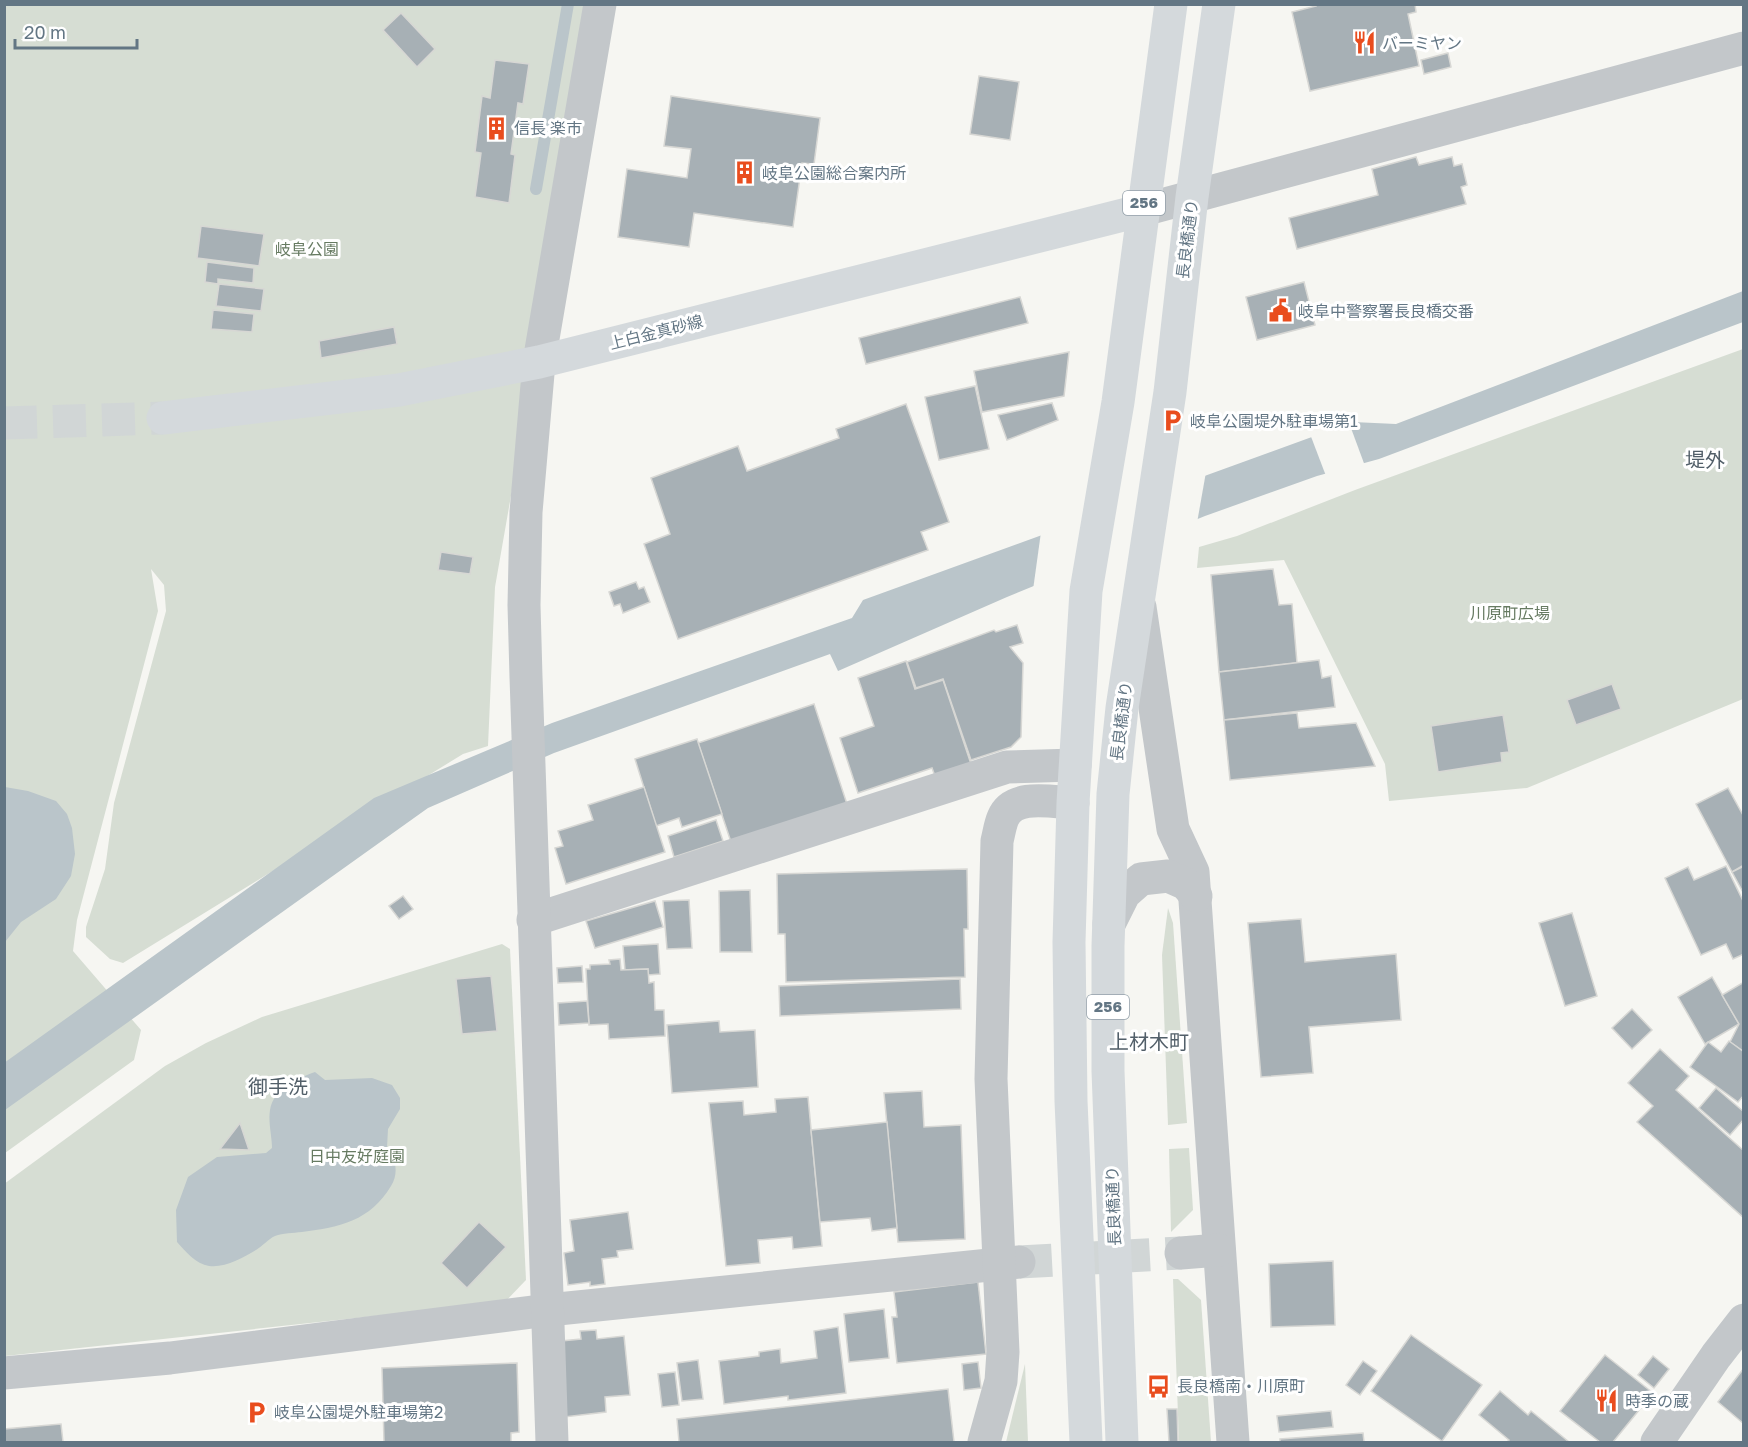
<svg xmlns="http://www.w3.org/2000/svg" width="1748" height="1447" font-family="'Golos Text','Noto Sans JP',sans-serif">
  <rect width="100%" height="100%" fill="#f6f6f2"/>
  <g fill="#d6ddd3">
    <path d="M 5,5 L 597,5 L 495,587 L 488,746 L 463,754 L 123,963 L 110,959 L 86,937 L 86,927 L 105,869 L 114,803 L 166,611 L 164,585 L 151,569 L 158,611 L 77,920 L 73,951 L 141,1030 L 134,1060 L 5,1153 Z"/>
    <path d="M 1743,349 L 1743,699 L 1527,788 L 1389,801 L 1385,764 L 1284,560 L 1197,568 L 1199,547 L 1237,536 L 1355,490 Z"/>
    <path d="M 1168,908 L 1173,923 L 1187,1123 L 1168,1125 L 1162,955 Z"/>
    <path d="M 502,944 L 510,949 L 526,1280 L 505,1302 L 5,1356 L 4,1184 L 165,1066 L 206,1043 L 262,1017 Z"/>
    <path d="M 1189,1148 L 1193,1210 L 1171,1232 L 1169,1149 Z"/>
    <path d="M 1173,1279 L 1178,1279 L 1201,1300 L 1211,1442 L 1179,1442 Z"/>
    <path d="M 1025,1364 L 1028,1442 L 1006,1442 Z"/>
  </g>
  <g fill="#bac5ca">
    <path d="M 1743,291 L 1743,322 L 1379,459 L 1317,476 L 1205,516 L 1007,597 L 838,671 L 830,654 L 554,753 L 428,808 L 5,1110 L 4,1063 L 374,798 L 552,723 L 852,618 L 863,600 L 1353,422 L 1396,424 Z"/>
    <path d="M 5,787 L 28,791 L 56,801 L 67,814 L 72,828 L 75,854 L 71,876 L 56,899 L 21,922 L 5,942 Z"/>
    <path d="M 315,1072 L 325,1080 L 372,1078 L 392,1085 L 400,1098 L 400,1109 L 388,1129 L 387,1148 C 396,1159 399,1173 391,1186 C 370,1221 340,1227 302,1232 C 293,1233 283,1233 275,1236 C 268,1239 263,1246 256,1250 C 243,1258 225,1268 209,1266 C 196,1264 185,1251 177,1242 L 176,1210 L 188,1177 L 217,1157 L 266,1153 L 272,1148 C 272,1137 268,1122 270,1110 C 274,1088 296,1079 315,1072 Z"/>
  </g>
  <g fill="#f6f6f2">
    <path d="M 1348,420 L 1365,466 L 1326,476 L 1310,434 Z"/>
    <path d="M 1206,472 L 1197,523 L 1033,590 L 1041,532 Z"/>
  </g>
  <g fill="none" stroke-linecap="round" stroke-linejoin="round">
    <path stroke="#bac5ca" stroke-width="12" d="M 536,189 L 568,4"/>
  </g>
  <g fill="#a7b0b5" stroke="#d7d7d4" stroke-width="1.5">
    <path d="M 1315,4 L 1415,4 L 1416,12 L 1408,14 L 1419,66 L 1310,91 L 1292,12 L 1316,6 Z"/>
    <path d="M 401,13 L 435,49 L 417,67 L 383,30 Z"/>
    <path d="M 1448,53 L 1451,67 L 1424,74 L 1421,60 Z"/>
    <path d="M 495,60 L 529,64 L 523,104 L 518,103 L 511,154 L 515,155 L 509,203 L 475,197 L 481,153 L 475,152 L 482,96 L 490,98 Z"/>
    <path d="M 979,76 L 1019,82 L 1010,140 L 970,134 Z"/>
    <path d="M 671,96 L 820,118 L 814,164 L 802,163 L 793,227 L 694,213 L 689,247 L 618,237 L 627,169 L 687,178 L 691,149 L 664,146 Z"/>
    <path d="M 1416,157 L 1419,165 L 1452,157 L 1454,166 L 1462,164 L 1467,185 L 1461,187 L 1466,204 L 1297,249 L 1289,218 L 1378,195 L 1372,169 Z"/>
    <path d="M 201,226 L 264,234 L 259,266 L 197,258 Z"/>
    <path d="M 207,262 L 254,268 L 253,283 L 218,279 L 218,284 L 205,282 Z"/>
    <path d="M 1304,282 L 1315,325 L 1257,340 L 1246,297 Z"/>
    <path d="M 219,284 L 264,289 L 261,311 L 216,306 Z"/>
    <path d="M 1020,297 L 1028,323 L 866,364 L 859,338 Z"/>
    <path d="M 213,310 L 254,314 L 252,332 L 211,329 Z"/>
    <path d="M 394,327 L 397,344 L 321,358 L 319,341 Z"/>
    <path d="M 1069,352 L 1064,396 L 982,412 L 974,371 Z"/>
    <path d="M 975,386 L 989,449 L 939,460 L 925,397 Z"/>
    <path d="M 1052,403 L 1058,420 L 1007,440 L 998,415 Z"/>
    <path d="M 906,404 L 949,522 L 921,532 L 928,550 L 678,639 L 644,544 L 670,534 L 651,478 L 738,446 L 747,471 L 839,438 L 836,429 Z"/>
    <path d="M 441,552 L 473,557 L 470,574 L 438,570 Z"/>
    <path d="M 1273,569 L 1279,605 L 1292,604 L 1297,663 L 1219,672 L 1211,575 Z"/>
    <path d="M 636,582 L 639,589 L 644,587 L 650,602 L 623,613 L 620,604 L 614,606 L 609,592 Z"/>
    <path d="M 1017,625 L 1023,643 L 1010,647 L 1023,663 L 1021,737 L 1011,747 L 971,760 L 943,679 L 916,688 L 907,662 L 994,630 L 996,632 Z"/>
    <path d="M 1319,660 L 1322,678 L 1331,676 L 1335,707 L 1224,720 L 1219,672 Z"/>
    <path d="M 906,661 L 915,689 L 943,680 L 971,764 L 935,776 L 932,768 L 858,793 L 840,738 L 874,726 L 858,678 Z"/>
    <path d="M 1612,684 L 1621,709 L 1576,725 L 1567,700 Z"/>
    <path d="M 814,704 L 847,804 L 731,842 L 698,743 Z"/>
    <path d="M 1297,713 L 1299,728 L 1356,723 L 1375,766 L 1230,780 L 1224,720 Z"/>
    <path d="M 1503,715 L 1509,752 L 1501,753 L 1502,762 L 1438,772 L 1431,726 Z"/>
    <path d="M 697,739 L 722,814 L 682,827 L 679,818 L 656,826 L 635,759 Z"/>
    <path d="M 644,787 L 665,852 L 566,884 L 555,848 L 563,846 L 558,831 L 593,820 L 588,805 Z"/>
    <path d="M 1728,788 L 1744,817 L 1744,865 L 1732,872 L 1696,804 Z"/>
    <path d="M 716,820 L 723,841 L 674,857 L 668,836 Z"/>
    <path d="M 1726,866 L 1744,903 L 1744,954 L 1733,959 L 1726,944 L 1701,955 L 1665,878 L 1688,867 L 1694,880 Z"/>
    <path d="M 1744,866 L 1744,894 L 1732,872 Z"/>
    <path d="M 967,869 L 968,929 L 964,929 L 965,977 L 786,982 L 785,934 L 778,934 L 777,874 Z"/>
    <path d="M 750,890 L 752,952 L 720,952 L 719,891 Z"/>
    <path d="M 403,896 L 413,909 L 399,919 L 389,906 Z"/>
    <path d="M 689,900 L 692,948 L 667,949 L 663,901 Z"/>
    <path d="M 655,901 L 663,927 L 595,948 L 586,921 Z"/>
    <path d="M 1572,913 L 1597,996 L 1565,1006 L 1539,923 Z"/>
    <path d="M 1301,919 L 1305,962 L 1396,954 L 1401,1020 L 1309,1027 L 1313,1073 L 1261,1077 L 1248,923 Z"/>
    <path d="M 658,944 L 660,974 L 648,975 L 648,969 L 625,970 L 623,946 Z"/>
    <path d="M 620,959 L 621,970 L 648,969 L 649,983 L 654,982 L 655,1010 L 664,1010 L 665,1036 L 609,1039 L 608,1024 L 589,1025 L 586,969 L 590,969 L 590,965 L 610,964 L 609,960 Z"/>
    <path d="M 582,966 L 583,982 L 558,983 L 557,968 Z"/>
    <path d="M 491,976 L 497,1031 L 462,1034 L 456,979 Z"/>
    <path d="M 1712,977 L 1739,1024 L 1705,1044 L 1678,997 Z"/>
    <path d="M 960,979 L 961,1009 L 780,1016 L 779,986 Z"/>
    <path d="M 1744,982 L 1744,1052 L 1730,1042 L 1739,1024 L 1722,995 Z"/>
    <path d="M 587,1001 L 589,1023 L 559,1025 L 558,1003 Z"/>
    <path d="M 1632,1009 L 1652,1030 L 1632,1049 L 1612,1028 Z"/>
    <path d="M 719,1021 L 720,1032 L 755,1030 L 758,1087 L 672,1093 L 667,1025 Z"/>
    <path d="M 1729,1041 L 1744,1052 L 1744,1095 L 1738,1102 L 1690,1067 L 1708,1042 L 1721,1052 Z"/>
    <path d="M 1660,1049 L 1689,1076 L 1676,1090 L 1744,1151 L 1744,1218 L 1637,1122 L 1653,1106 L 1628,1083 Z"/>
    <path d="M 1716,1088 L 1744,1112 L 1744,1119 L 1730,1135 L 1699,1108 Z"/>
    <path d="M 922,1091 L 924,1127 L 961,1125 L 965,1239 L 898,1242 L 884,1093 Z"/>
    <path d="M 808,1097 L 822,1246 L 793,1249 L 792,1237 L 758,1240 L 760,1263 L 726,1266 L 709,1103 L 743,1101 L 744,1115 L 776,1112 L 775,1099 Z"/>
    <path d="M 887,1122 L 897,1228 L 872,1231 L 870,1218 L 820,1222 L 811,1130 Z"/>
    <path d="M 240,1123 L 249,1150 L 220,1149 Z"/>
    <path d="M 628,1212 L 633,1249 L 617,1251 L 618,1257 L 602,1259 L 605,1284 L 590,1286 L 590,1282 L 568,1285 L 564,1253 L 574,1251 L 570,1220 Z"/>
    <path d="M 479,1222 L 506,1247 L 467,1288 L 441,1263 Z"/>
    <path d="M 1333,1261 L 1335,1325 L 1271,1327 L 1269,1264 Z"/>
    <path d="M 978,1282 L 986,1354 L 897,1363 L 892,1317 L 897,1317 L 894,1292 Z"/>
    <path d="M 884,1309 L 889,1358 L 849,1362 L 844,1314 Z"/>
    <path d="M 838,1327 L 846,1393 L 788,1400 L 788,1396 L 724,1404 L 719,1361 L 759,1356 L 759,1352 L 780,1349 L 781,1363 L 817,1358 L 814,1331 Z"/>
    <path d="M 596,1330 L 597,1339 L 624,1336 L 630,1395 L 605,1397 L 606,1412 L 564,1417 L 561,1341 L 581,1339 L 580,1331 Z"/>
    <path d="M 1411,1335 L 1482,1385 L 1442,1441 L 1371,1391 Z"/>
    <path d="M 1605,1355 L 1653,1393 L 1613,1442 L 1600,1442 L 1560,1411 Z"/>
    <path d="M 1653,1356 L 1669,1369 L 1654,1388 L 1638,1375 Z"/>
    <path d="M 698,1360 L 703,1399 L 682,1401 L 677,1363 Z"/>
    <path d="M 1363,1361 L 1377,1371 L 1360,1395 L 1346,1385 Z"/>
    <path d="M 978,1362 L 981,1388 L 964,1390 L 962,1364 Z"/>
    <path d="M 517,1363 L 519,1432 L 511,1433 L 511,1442 L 384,1442 L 382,1368 Z"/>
    <path d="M 1744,1368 L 1744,1424 L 1718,1402 Z"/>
    <path d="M 675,1372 L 679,1405 L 662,1407 L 658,1374 Z"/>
    <path d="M 948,1389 L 954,1442 L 679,1442 L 677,1419 Z"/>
    <path d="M 1500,1391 L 1528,1415 L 1531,1411 L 1569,1442 L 1507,1442 L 1509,1440 L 1479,1415 Z"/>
    <path d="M 1167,1409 L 1177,1409 L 1178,1442 L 1169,1442 Z"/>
    <path d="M 1331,1411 L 1333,1427 L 1279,1432 L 1277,1416 Z"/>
    <path d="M 61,1424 L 63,1442 L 4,1442 L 4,1429 Z"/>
    <path d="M 1363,1433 L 1364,1442 L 1280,1442 L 1280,1439 Z"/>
  </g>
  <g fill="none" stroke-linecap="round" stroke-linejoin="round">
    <path stroke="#d1d6d6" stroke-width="33" stroke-dasharray="33 16" stroke-linecap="butt" d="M 1019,1262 L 1181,1253"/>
    <path stroke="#d1d6d6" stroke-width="33" stroke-dasharray="33 16" stroke-linecap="butt" d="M 4,423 L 163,418"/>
    <g stroke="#c3c7ca" stroke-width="33">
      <path d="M 1143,210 L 1744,48"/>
      <path d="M 1140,607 L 1173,829 L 1193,872 L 1233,1442"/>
      <path d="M 533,920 L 1007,767 L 1075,765"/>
      <path d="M 1109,924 L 1124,894 L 1141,879 L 1168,876 L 1186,884 L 1196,896"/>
      <path d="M 1181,1253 L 1219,1250"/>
      <path d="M 4,1373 L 170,1358 L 548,1310 L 1019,1262"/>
      <path d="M 552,1442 L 526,677 L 524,605 L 526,512 L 539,362 L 600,4"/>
      <path d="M 984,1442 L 1001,1381 L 1003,1352 L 991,1079 L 997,841 C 999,833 1000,825 1003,818 C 1013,793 1052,802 1073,803"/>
      <path d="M 1657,1442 L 1716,1356 L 1744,1320"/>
    </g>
    <path stroke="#d4d9dc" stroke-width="33" d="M 163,418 L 399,390 L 539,362 L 1143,210"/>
    <g stroke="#d4d9dc" stroke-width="33">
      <path d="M 1086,1442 L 1071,1101 L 1069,942 L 1073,803 L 1086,591 L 1118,402 L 1171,4"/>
      <path d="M 1122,1442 L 1108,1071 L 1108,946 L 1113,794 L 1122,708 L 1170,392 L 1192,197 L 1219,4"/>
    </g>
  </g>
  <defs>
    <symbol id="restaurant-bare" viewBox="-9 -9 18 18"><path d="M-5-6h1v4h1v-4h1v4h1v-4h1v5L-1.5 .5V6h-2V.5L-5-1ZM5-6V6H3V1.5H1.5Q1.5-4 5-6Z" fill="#e94d1e" stroke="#fff" stroke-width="2.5" paint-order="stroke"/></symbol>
    <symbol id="building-bare" viewBox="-9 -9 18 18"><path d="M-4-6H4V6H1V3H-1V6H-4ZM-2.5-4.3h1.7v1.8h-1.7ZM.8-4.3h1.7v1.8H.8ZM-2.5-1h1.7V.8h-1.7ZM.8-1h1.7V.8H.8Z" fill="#e94d1e" stroke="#fff" stroke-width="2.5" paint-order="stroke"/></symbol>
    <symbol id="civic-bare" viewBox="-9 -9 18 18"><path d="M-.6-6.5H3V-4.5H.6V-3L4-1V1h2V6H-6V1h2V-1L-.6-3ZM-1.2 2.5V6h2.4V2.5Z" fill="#e94d1e" stroke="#fff" stroke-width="2.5" paint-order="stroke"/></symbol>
    <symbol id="parking-bare" viewBox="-9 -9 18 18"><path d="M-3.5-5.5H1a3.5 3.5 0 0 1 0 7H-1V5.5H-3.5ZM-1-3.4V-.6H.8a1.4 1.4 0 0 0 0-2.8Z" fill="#e94d1e" stroke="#fff" stroke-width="2.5" paint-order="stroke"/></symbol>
    <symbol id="bus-bare" viewBox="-9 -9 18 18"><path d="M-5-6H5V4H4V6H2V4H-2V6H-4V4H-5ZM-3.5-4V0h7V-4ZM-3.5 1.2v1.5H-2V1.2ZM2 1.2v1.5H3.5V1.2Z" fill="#e94d1e" stroke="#fff" stroke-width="2.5" paint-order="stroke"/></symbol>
  </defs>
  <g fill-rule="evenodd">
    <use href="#restaurant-bare" x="1348" y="26" width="33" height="33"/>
    <use href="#building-bare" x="480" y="112" width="33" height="33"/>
    <use href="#building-bare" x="728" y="156" width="33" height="33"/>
    <use href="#civic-bare" x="1264" y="294" width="33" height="33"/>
    <use href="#parking-bare" x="1156" y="404" width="33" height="33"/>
    <use href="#bus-bare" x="1142" y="1370" width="33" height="33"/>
    <use href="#restaurant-bare" x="1590" y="1384" width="33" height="33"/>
    <use href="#parking-bare" x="240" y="1396" width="33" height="33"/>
  </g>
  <g text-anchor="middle" stroke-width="6" stroke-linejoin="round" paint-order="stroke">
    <g fill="#fff" stroke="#929fa9" stroke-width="1.5">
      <rect x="1123" y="191" width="42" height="24" rx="4.5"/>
      <rect x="1087" y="995" width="42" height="24" rx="4.5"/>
    </g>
    <g font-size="15" font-weight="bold" fill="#637684">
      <text x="1144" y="208">256</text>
      <text x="1108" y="1012">256</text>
    </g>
    <g font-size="16" fill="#637684" stroke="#fff" text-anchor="start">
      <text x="1382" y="49">バーミヤン</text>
      <text x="514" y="134">信長 楽市</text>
      <text x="762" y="179">岐阜公園総合案内所</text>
      <text x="1298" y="317">岐阜中警察署長良橋交番</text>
      <text x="1190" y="427">岐阜公園堤外駐車場第1</text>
      <text x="1177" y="1392">長良橋南・川原町</text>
      <text x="1625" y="1407">時季の蔵</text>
      <text x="274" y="1418">岐阜公園堤外駐車場第2</text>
    </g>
    <g font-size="16" fill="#637684" stroke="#fff">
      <text transform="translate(1187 239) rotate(-83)" y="6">長良橋通り</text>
      <text transform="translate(656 332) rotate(-14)" y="6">上白金真砂線</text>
      <text transform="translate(1121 721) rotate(-83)" y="6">長良橋通り</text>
      <text transform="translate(1113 1206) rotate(-92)" y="6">長良橋通り</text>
    </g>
    <g font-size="16" fill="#677b62" stroke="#fff">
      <text x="307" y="255">岐阜公園</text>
      <text x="1510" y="619">川原町広場</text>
      <text x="357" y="1162">日中友好庭園</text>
    </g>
    <g font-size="20" fill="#525f69" stroke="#fff">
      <text x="1705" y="467">堤外</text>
      <text x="1149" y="1049">上材木町</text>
      <text x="278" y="1094">御手洗</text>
    </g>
  </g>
  <rect width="1748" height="1447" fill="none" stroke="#637684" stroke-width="12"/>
  <path d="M15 39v9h122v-9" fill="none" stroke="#637684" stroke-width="3"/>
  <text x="24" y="39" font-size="18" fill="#637684" stroke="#ffffff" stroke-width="4.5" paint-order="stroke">20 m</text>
</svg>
